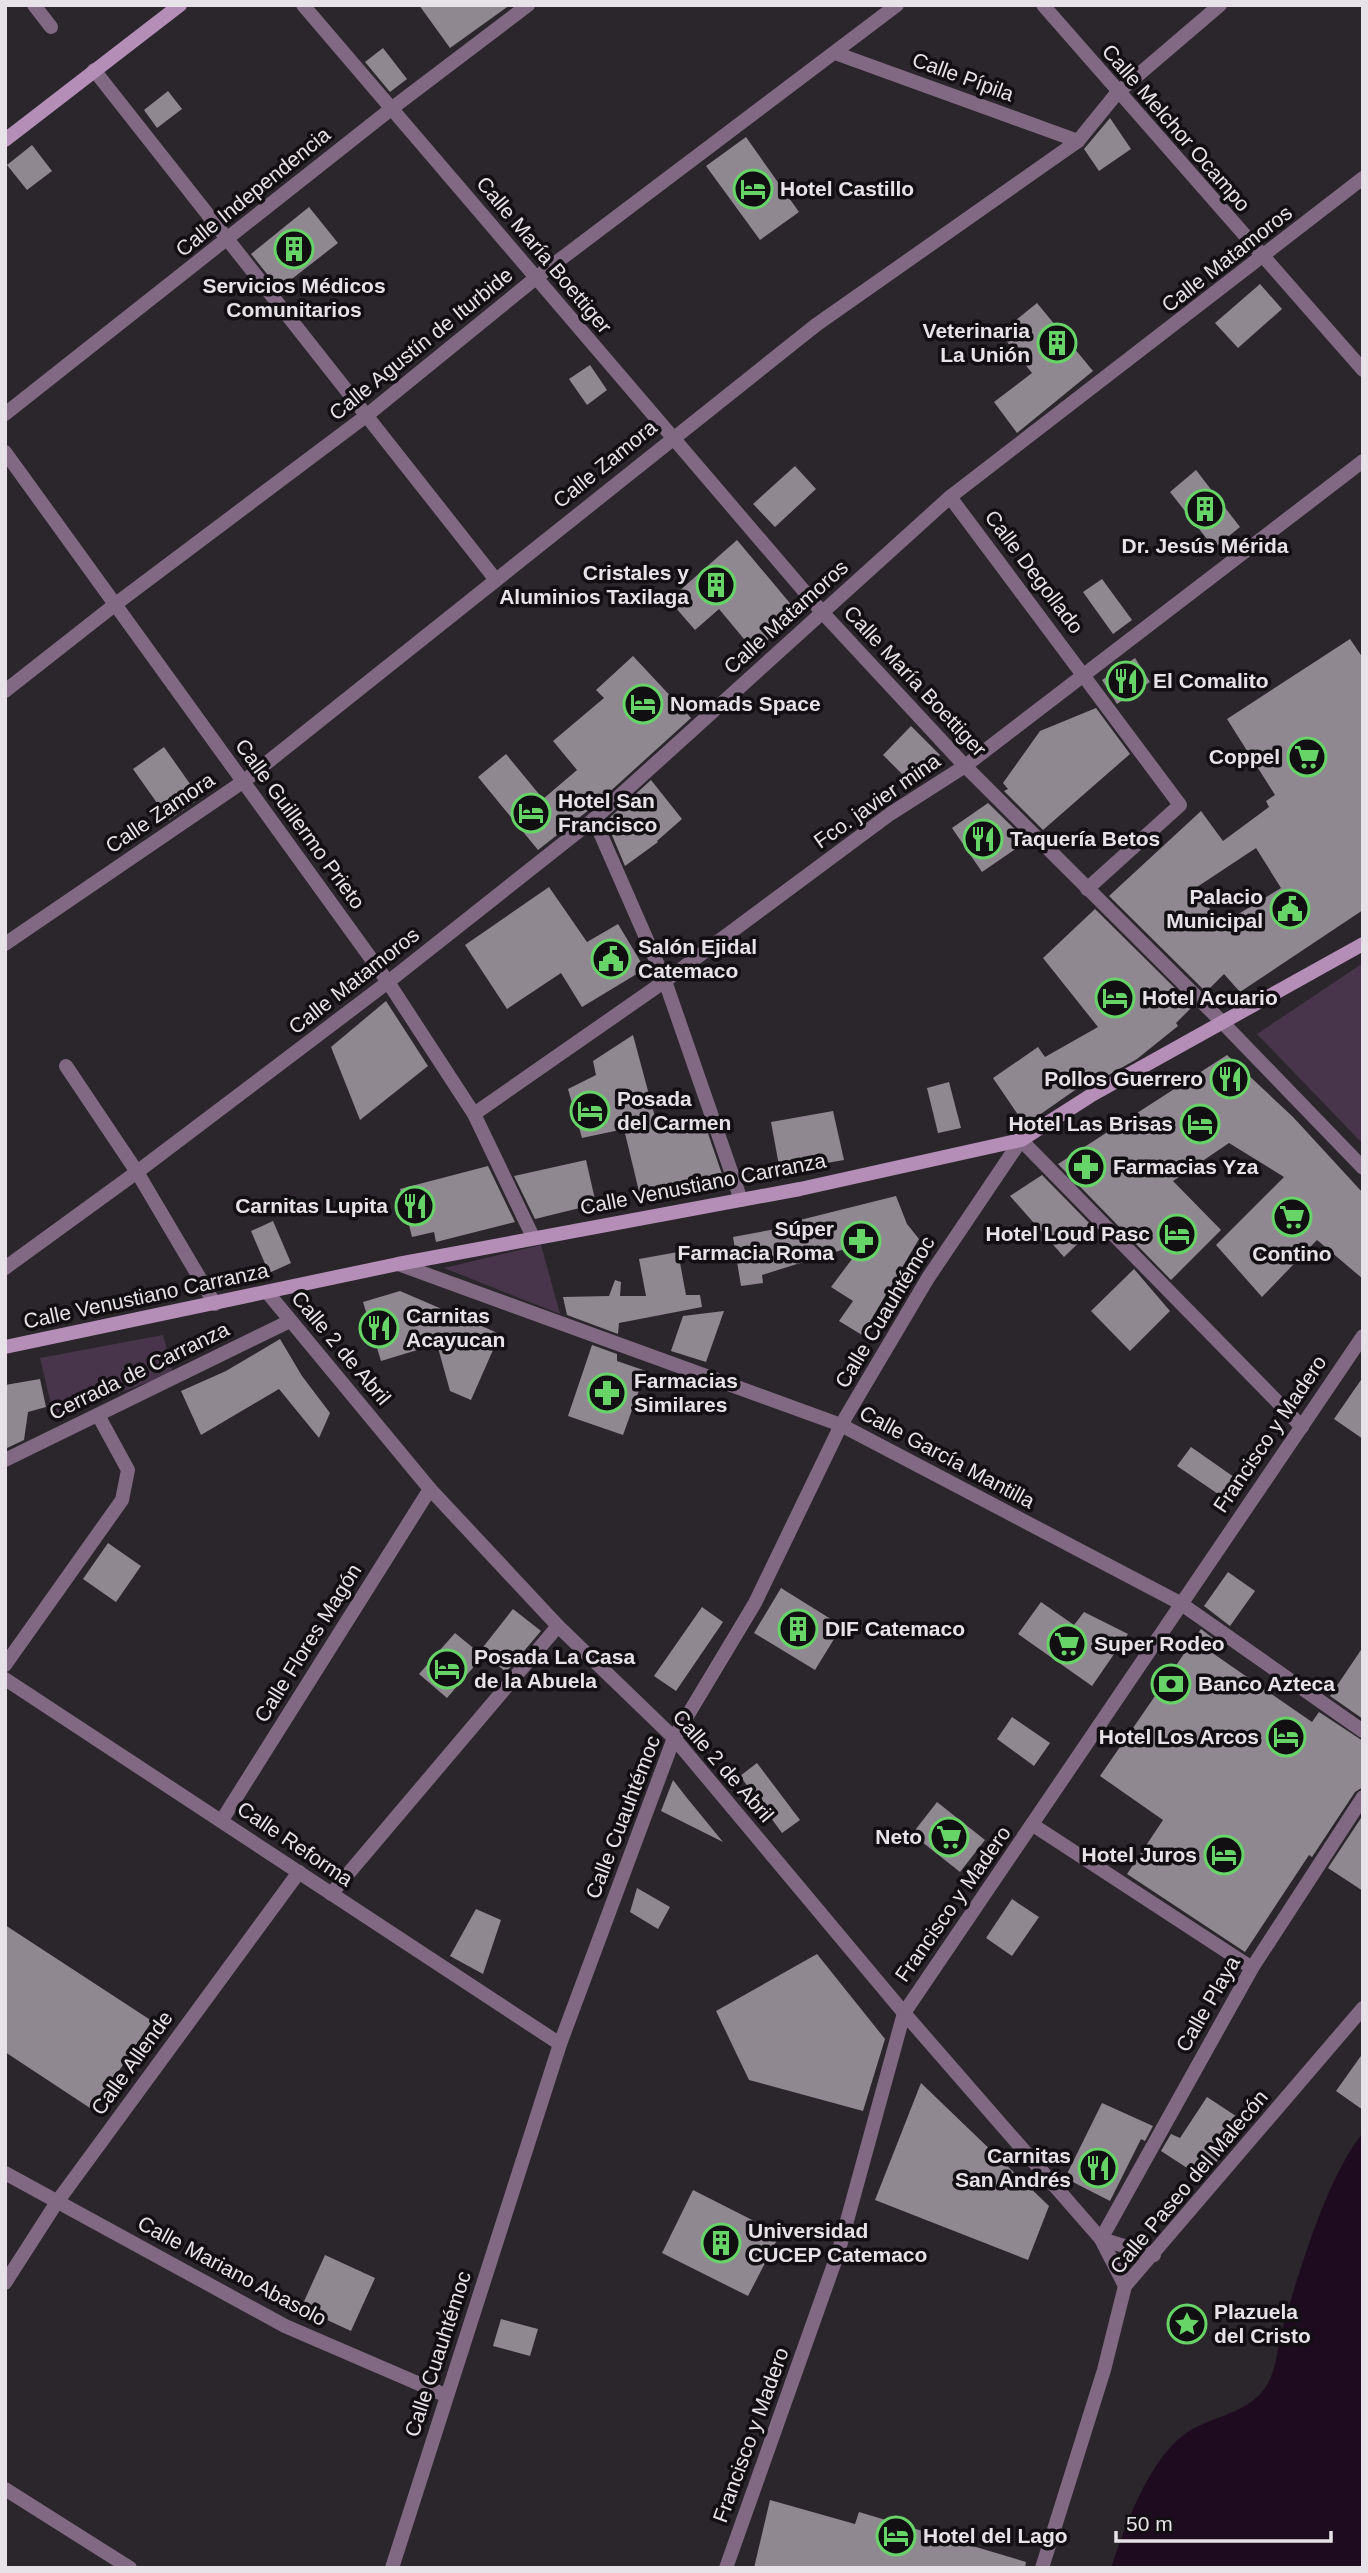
<svg xmlns="http://www.w3.org/2000/svg" width="1368" height="2573" font-family="Helvetica,sans-serif">
  <rect width="100%" height="100%" fill="#2b252c"/>
  <g fill="#49354b">
    <path d="M 1363,963 L 1363,1144 L 1257,1034 Z"/>
    <path d="M 541,1245 L 560,1314 L 444,1268 Z"/>
    <path d="M 163,1335 L 173,1373 L 54,1417 L 40,1358 Z"/>
  </g>
  <path fill="#1e0b20" d="M 1363,2133 L 1363,2568 L 1111,2568 C 1125,2526 1150,2456 1189,2431 C 1218,2414 1257,2412 1271,2377 C 1277,2362 1278,2345 1282,2330 C 1298,2275 1327,2176 1363,2133 Z"/>
  <g fill="#908891" fill-rule="evenodd">
    <path d="M 419,5 L 510,5 L 450,48 Z"/>
    <path d="M 383,48 L 407,79 L 390,92 L 365,62 Z"/>
    <path d="M 168,91 L 182,109 L 157,128 L 144,110 Z"/>
    <path d="M 1110,118 L 1131,149 L 1099,171 L 1084,149 Z"/>
    <path d="M 746,137 L 799,212 L 760,240 L 706,166 Z"/>
    <path d="M 32,145 L 52,171 L 27,190 L 7,165 Z"/>
    <path d="M 309,207 L 338,243 L 279,289 L 251,254 Z"/>
    <path d="M 1260,284 L 1282,309 L 1238,348 L 1215,323 Z"/>
    <path d="M 1037,303 L 1093,371 L 1017,433 L 994,402 L 1032,373 L 1000,333 Z"/>
    <path d="M 590,365 L 607,390 L 587,405 L 569,379 Z"/>
    <path d="M 795,466 L 816,489 L 775,527 L 753,504 Z"/>
    <path d="M 1196,470 L 1240,527 L 1214,548 L 1170,492 Z"/>
    <path d="M 737,540 L 799,614 L 754,651 L 719,609 L 695,630 L 669,600 Z"/>
    <path d="M 1102,579 L 1132,620 L 1113,634 L 1083,592 Z"/>
    <path d="M 1350,639 L 1363,658 L 1363,910 L 1240,992 L 1224,974 L 1206,992 L 1109,896 L 1201,811 L 1223,841 L 1269,807 L 1266,801 L 1275,795 L 1227,719 ZM 1256,848 L 1281,888 L 1222,924 L 1194,889 Z"/>
    <path d="M 633,656 L 691,718 L 594,806 L 538,850 L 478,777 L 506,754 L 543,799 L 577,770 L 553,741 L 604,698 L 596,690 Z"/>
    <path d="M 1135,658 L 1150,682 L 1117,704 L 1102,680 Z"/>
    <path d="M 1096,708 L 1130,754 L 1043,830 L 1004,791 L 1008,789 L 1003,783 L 1040,731 Z"/>
    <path d="M 911,726 L 940,755 L 911,783 L 883,755 Z"/>
    <path d="M 164,747 L 200,798 L 169,820 L 133,769 Z"/>
    <path d="M 651,780 L 682,819 L 657,841 L 658,842 L 625,866 L 606,821 Z"/>
    <path d="M 988,803 L 1027,841 L 982,872 L 952,828 Z"/>
    <path d="M 549,887 L 587,942 L 618,924 L 645,969 L 582,1007 L 561,973 L 507,1009 L 465,945 Z"/>
    <path d="M 1095,909 L 1193,1006 L 1176,1023 L 1178,1026 L 1137,1059 L 1091,1085 L 1088,1081 L 1025,1125 L 993,1078 L 1038,1047 L 1045,1057 L 1098,1027 L 1043,958 Z"/>
    <path d="M 386,1001 L 428,1066 L 360,1120 L 331,1047 Z"/>
    <path d="M 633,1035 L 659,1132 L 703,1119 L 724,1180 L 642,1204 L 624,1129 L 582,1138 L 568,1089 L 596,1075 L 593,1061 Z"/>
    <path d="M 1227,1055 L 1293,1117 L 1363,1193 L 1363,1279 L 1317,1240 L 1262,1297 L 1216,1245 L 1284,1177 L 1229,1143 L 1173,1181 L 1221,1230 L 1171,1280 L 1058,1164 Z"/>
    <path d="M 949,1082 L 961,1128 L 938,1133 L 927,1088 Z"/>
    <path d="M 833,1111 L 844,1160 L 780,1171 L 771,1122 Z"/>
    <path d="M 586,1160 L 596,1204 L 535,1219 L 514,1176 Z"/>
    <path d="M 488,1166 L 515,1222 L 436,1242 L 434,1232 L 412,1237 L 400,1189 Z"/>
    <path d="M 1042,1175 L 1094,1228 L 1064,1257 L 1010,1196 Z"/>
    <path d="M 896,1196 L 907,1224 L 919,1239 L 862,1335 L 839,1321 L 853,1301 L 831,1287 L 864,1243 L 762,1275 L 763,1283 L 741,1286 L 733,1237 L 776,1229 L 776,1226 Z"/>
    <path d="M 273,1221 L 291,1263 L 269,1273 L 251,1231 Z"/>
    <path d="M 678,1252 L 686,1295 L 700,1295 L 702,1307 L 619,1323 L 618,1334 L 567,1315 L 563,1297 L 609,1296 L 615,1280 L 621,1282 L 620,1296 L 646,1296 L 639,1259 Z"/>
    <path d="M 1134,1269 L 1170,1311 L 1130,1351 L 1091,1311 Z"/>
    <path d="M 400,1291 L 500,1334 L 471,1400 L 450,1391 L 437,1344 L 381,1361 L 363,1302 Z"/>
    <path d="M 724,1311 L 706,1362 L 671,1351 L 683,1316 Z"/>
    <path d="M 280,1339 L 302,1376 L 330,1413 L 319,1438 L 279,1389 L 201,1435 L 181,1391 L 226,1371 Z"/>
    <path d="M 592,1345 L 617,1354 L 617,1361 L 646,1371 L 623,1435 L 568,1416 Z"/>
    <path d="M 1363,1377 L 1363,1439 L 1334,1419 Z"/>
    <path d="M 40,1379 L 46,1407 L 28,1412 L 24,1440 L 5,1449 L 5,1385 Z"/>
    <path d="M 1191,1447 L 1234,1477 L 1221,1496 L 1177,1466 Z"/>
    <path d="M 108,1543 L 141,1566 L 116,1602 L 83,1579 Z"/>
    <path d="M 1228,1572 L 1255,1591 L 1230,1626 L 1204,1606 Z"/>
    <path d="M 781,1588 L 842,1626 L 815,1670 L 754,1633 Z"/>
    <path d="M 1041,1602 L 1074,1625 L 1084,1612 L 1128,1634 L 1092,1686 L 1018,1634 Z"/>
    <path d="M 702,1607 L 723,1622 L 676,1691 L 654,1676 Z"/>
    <path d="M 513,1609 L 541,1631 L 506,1672 L 480,1651 Z"/>
    <path d="M 1201,1629 L 1218,1642 L 1211,1652 L 1312,1722 L 1319,1712 L 1363,1741 L 1363,1787 L 1355,1792 L 1312,1857 L 1309,1855 L 1245,1952 L 1127,1874 L 1163,1820 L 1100,1776 Z"/>
    <path d="M 455,1633 L 483,1656 L 447,1698 L 419,1674 Z"/>
    <path d="M 1363,1647 L 1363,1719 L 1330,1696 Z"/>
    <path d="M 1012,1717 L 1050,1743 L 1034,1766 L 997,1739 Z"/>
    <path d="M 757,1763 L 800,1820 L 782,1833 L 740,1776 Z"/>
    <path d="M 673,1780 L 687,1798 L 723,1842 L 661,1811 Z"/>
    <path d="M 937,1802 L 985,1840 L 960,1872 L 912,1834 Z"/>
    <path d="M 1363,1815 L 1363,1891 L 1328,1868 Z"/>
    <path d="M 637,1888 L 670,1907 L 658,1929 L 630,1912 Z"/>
    <path d="M 1012,1899 L 1039,1917 L 1012,1956 L 986,1938 Z"/>
    <path d="M 476,1909 L 501,1920 L 483,1974 L 450,1956 Z"/>
    <path d="M 5,1925 L 152,2021 L 93,2110 L 5,2052 Z"/>
    <path d="M 817,1954 L 885,2039 L 863,2111 L 749,2080 L 716,2011 Z"/>
    <path d="M 1363,2053 L 1363,2110 L 1336,2091 Z"/>
    <path d="M 921,2083 L 1049,2206 L 1028,2260 L 875,2200 Z"/>
    <path d="M 1207,2097 L 1245,2122 L 1204,2179 L 1161,2151 L 1171,2134 L 1180,2138 Z"/>
    <path d="M 1102,2103 L 1153,2126 L 1145,2141 L 1141,2139 L 1110,2201 L 1065,2178 Z"/>
    <path d="M 693,2190 L 780,2234 L 748,2296 L 662,2253 Z"/>
    <path d="M 325,2255 L 375,2278 L 351,2331 L 301,2308 Z"/>
    <path d="M 501,2319 L 538,2329 L 530,2356 L 493,2346 Z"/>
    <path d="M 770,2500 L 855,2524 L 859,2512 L 1026,2562 L 1025,2568 L 754,2568 Z"/>
  </g>
  <g fill="none" stroke-linecap="round" stroke-linejoin="round">
    <g stroke="#816983" stroke-width="14">
      <path d="M 34,5 L 51,27"/>
      <path d="M 303,5 L 822,612 L 965,766 L 1223,1023 L 1363,1168"/>
      <path d="M 1043,5 L 1363,370"/>
      <path d="M 835,53 L 1078,141"/>
      <path d="M 94,70 L 496,580"/>
      <path d="M 5,414 L 391,109 L 528,5"/>
      <path d="M 5,452 L 388,982 L 474,1114 L 533,1237"/>
      <path d="M 950,497 L 1180,805 L 1087,889"/>
      <path d="M 5,691 L 117,603 L 366,416 L 537,277 L 897,5"/>
      <path d="M 594,819 L 665,981 L 741,1200"/>
      <path d="M 5,944 L 244,781 L 816,325 L 1078,141 L 1117,93 L 1220,5"/>
      <path d="M 66,1066 L 137,1172 L 215,1304"/>
      <path d="M 474,1114 L 665,981 L 890,814 L 965,766 L 1363,461"/>
      <path d="M 398,1264 L 841,1425 L 1180,1603 L 1363,1731"/>
      <path d="M 5,1268 L 137,1172 L 388,982 L 594,819 L 950,497 L 1363,178"/>
      <path d="M 267,1292 L 430,1489 L 558,1626 L 674,1738 L 904,2013 L 1101,2239 L 1125,2286"/>
      <path d="M 5,1460 L 290,1321"/>
      <path d="M 5,1665 L 122,1500 L 128,1470 L 98,1415"/>
      <path d="M 5,1679 L 560,2044"/>
      <path d="M 222,1820 L 430,1489"/>
      <path d="M 1033,1825 L 1252,1968"/>
      <path d="M 331,1894 L 558,1626"/>
      <path d="M 5,2173 L 285,2326 L 445,2395"/>
      <path d="M 1154,2255 L 1101,2239 L 1252,1968 L 1363,1797"/>
      <path d="M 5,2283 L 57,2202 L 299,1872"/>
      <path d="M 5,2489 L 130,2568"/>
      <path d="M 392,2568 L 560,2044 L 674,1738 L 755,1603 L 841,1425 L 928,1278 L 1021,1140 L 1302,1427"/>
      <path d="M 726,2568 L 839,2250 L 904,2013 L 1363,1336"/>
      <path d="M 1042,2568 L 1104,2370 L 1125,2286 L 1363,2008"/>
    </g>
    <g stroke="#b58eb8" stroke-width="14">
      <path d="M 5,140 L 180,5"/>
      <path d="M 5,1347 L 398,1264 L 800,1189 L 1021,1140 L 1090,1096 L 1363,944"/>
    </g>
  </g>
  <defs>
    <symbol id="hotel-ring" viewBox="-11 -11 22 22"><circle r="9.5" fill="#120f12" stroke="#66d466" stroke-width="1.5"/><path d="M-6-4.5h1.5V1H6V5H4.5V3h-9V5H-6ZM-4 0a1.8 1.8 0 1 1 3.6 0ZM.5 0V-2.5h3Q6-2.5 6 0Z" fill="#66d466"/></symbol>
    <symbol id="building-ring" viewBox="-11 -11 22 22"><circle r="9.5" fill="#120f12" stroke="#66d466" stroke-width="1.5"/><path d="M-4-6H4V6H1V3H-1V6H-4ZM-2.5-4.3h1.7v1.8h-1.7ZM.8-4.3h1.7v1.8H.8ZM-2.5-1h1.7V.8h-1.7ZM.8-1h1.7V.8H.8Z" fill="#66d466"/></symbol>
    <symbol id="restaurant-ring" viewBox="-11 -11 22 22"><circle r="9.5" fill="#120f12" stroke="#66d466" stroke-width="1.5"/><path d="M-5-6h1v4h1v-4h1v4h1v-4h1v5L-1.5 .5V6h-2V.5L-5-1ZM5-6V6H3V1.5H1.5Q1.5-4 5-6Z" fill="#66d466"/></symbol>
    <symbol id="supermarket-ring" viewBox="-11 -11 22 22"><circle r="9.5" fill="#120f12" stroke="#66d466" stroke-width="1.5"/><path d="M-6-5.5h2.5l.6 2H6L4.5 2H-2.5L-4.4-4H-6ZM-1.5 3.2a1.3 1.3 0 1 0 .1 0ZM3 3.2a1.3 1.3 0 1 0 .1 0Z" fill="#66d466"/></symbol>
    <symbol id="civic-ring" viewBox="-11 -11 22 22"><circle r="9.5" fill="#120f12" stroke="#66d466" stroke-width="1.5"/><path d="M-.6-6.5H3V-4.5H.6V-3L4-1V1h2V6H-6V1h2V-1L-.6-3ZM-1.2 2.5V6h2.4V2.5Z" fill="#66d466"/></symbol>
    <symbol id="pharmacy-ring" viewBox="-11 -11 22 22"><circle r="9.5" fill="#120f12" stroke="#66d466" stroke-width="1.5"/><path d="M-2-6h4v4h4v4h-4v4h-4v-4h-4v-4h4Z" fill="#66d466"/></symbol>
    <symbol id="bank-ring" viewBox="-11 -11 22 22"><circle r="9.5" fill="#120f12" stroke="#66d466" stroke-width="1.5"/><path d="M-6-4H6V4H-6ZM0-2.3a2.3 2.3 0 1 0 0 4.6a2.3 2.3 0 1 0 0-4.6Z" fill="#66d466"/></symbol>
    <symbol id="sight-ring" viewBox="-11 -11 22 22"><circle r="9.5" fill="#120f12" stroke="#66d466" stroke-width="1.5"/><path d="M0-6L1.8-2.2L6-1.7L2.9 1.2L3.7 5.4L0 3.3L-3.7 5.4L-2.9 1.2L-6-1.7L-1.8-2.2Z" fill="#66d466"/></symbol>
  </defs>
  <g fill-rule="evenodd">
    <use href="#hotel-ring" x="731" y="167" width="44" height="44"/>
    <use href="#building-ring" x="272" y="227" width="44" height="44"/>
    <use href="#building-ring" x="1035" y="321" width="44" height="44"/>
    <use href="#building-ring" x="1183" y="487" width="44" height="44"/>
    <use href="#building-ring" x="694" y="563" width="44" height="44"/>
    <use href="#restaurant-ring" x="1104" y="659" width="44" height="44"/>
    <use href="#hotel-ring" x="621" y="682" width="44" height="44"/>
    <use href="#supermarket-ring" x="1285" y="735" width="44" height="44"/>
    <use href="#hotel-ring" x="509" y="791" width="44" height="44"/>
    <use href="#restaurant-ring" x="961" y="817" width="44" height="44"/>
    <use href="#civic-ring" x="1268" y="887" width="44" height="44"/>
    <use href="#civic-ring" x="589" y="937" width="44" height="44"/>
    <use href="#hotel-ring" x="1093" y="976" width="44" height="44"/>
    <use href="#restaurant-ring" x="1208" y="1057" width="44" height="44"/>
    <use href="#hotel-ring" x="568" y="1089" width="44" height="44"/>
    <use href="#hotel-ring" x="1178" y="1102" width="44" height="44"/>
    <use href="#pharmacy-ring" x="1064" y="1145" width="44" height="44"/>
    <use href="#restaurant-ring" x="393" y="1184" width="44" height="44"/>
    <use href="#supermarket-ring" x="1270" y="1195" width="44" height="44"/>
    <use href="#hotel-ring" x="1155" y="1212" width="44" height="44"/>
    <use href="#pharmacy-ring" x="839" y="1219" width="44" height="44"/>
    <use href="#restaurant-ring" x="357" y="1306" width="44" height="44"/>
    <use href="#pharmacy-ring" x="585" y="1371" width="44" height="44"/>
    <use href="#building-ring" x="776" y="1607" width="44" height="44"/>
    <use href="#supermarket-ring" x="1045" y="1622" width="44" height="44"/>
    <use href="#hotel-ring" x="425" y="1647" width="44" height="44"/>
    <use href="#bank-ring" x="1149" y="1662" width="44" height="44"/>
    <use href="#hotel-ring" x="1264" y="1715" width="44" height="44"/>
    <use href="#supermarket-ring" x="927" y="1815" width="44" height="44"/>
    <use href="#hotel-ring" x="1202" y="1833" width="44" height="44"/>
    <use href="#restaurant-ring" x="1076" y="2146" width="44" height="44"/>
    <use href="#building-ring" x="699" y="2221" width="44" height="44"/>
    <use href="#sight-ring" x="1165" y="2302" width="44" height="44"/>
    <use href="#hotel-ring" x="874" y="2514" width="44" height="44"/>
  </g>
  <g text-anchor="middle" stroke-width="7" stroke-linejoin="round" paint-order="stroke">
    <g font-size="21" fill="#e7e2e7" stroke="#120f12">
      <text transform="translate(963 77) rotate(20)" y="7">Calle Pípila</text>
      <text transform="translate(1176 128) rotate(49)" y="7">Calle Melchor Ocampo</text>
      <text transform="translate(253 192) rotate(-39)" y="7">Calle Independencia</text>
      <text transform="translate(544 255) rotate(50)" y="7">Calle María Boettiger</text>
      <text transform="translate(1227 259) rotate(-38)" y="7">Calle Matamoros</text>
      <text transform="translate(421 344) rotate(-39)" y="7">Calle Agustín de Iturbide</text>
      <text transform="translate(605 464) rotate(-39)" y="7">Calle Zamora</text>
      <text transform="translate(1034 572) rotate(53)" y="7">Calle Degollado</text>
      <text transform="translate(786 617) rotate(-42)" y="7">Calle Matamoros</text>
      <text transform="translate(915 681) rotate(47)" y="7">Calle María Boettiger</text>
      <text transform="translate(877 801) rotate(-35)" y="7">Fco. javier mina</text>
      <text transform="translate(160 813) rotate(-34)" y="7">Calle Zamora</text>
      <text transform="translate(300 824) rotate(54)" y="7">Calle Guillermo Prieto</text>
      <text transform="translate(354 981) rotate(-38)" y="7">Calle Matamoros</text>
      <text transform="translate(703 1184) rotate(-11)" y="7">Calle Venustiano Carranza</text>
      <text transform="translate(146 1296) rotate(-12)" y="7">Calle Venustiano Carranza</text>
      <text transform="translate(885 1312) rotate(-59)" y="7">Calle Cuauhtémoc</text>
      <text transform="translate(341 1348) rotate(50)" y="7">Calle 2 de Abril</text>
      <text transform="translate(139 1371) rotate(-26)" y="7">Cerrada de Carranza</text>
      <text transform="translate(1270 1434) rotate(-56)" y="7">Francisco y Madero</text>
      <text transform="translate(947 1457) rotate(28)" y="7">Calle García Mantilla</text>
      <text transform="translate(308 1643) rotate(-58)" y="7">Calle Flores Magón</text>
      <text transform="translate(723 1766) rotate(49)" y="7">Calle 2 de Abril</text>
      <text transform="translate(623 1817) rotate(-69)" y="7">Calle Cuauhtémoc</text>
      <text transform="translate(295 1844) rotate(34)" y="7">Calle Reforma</text>
      <text transform="translate(953 1904) rotate(-55)" y="7">Francisco y Madero</text>
      <text transform="translate(1208 2004) rotate(-60)" y="7">Calle Playa</text>
      <text transform="translate(132 2063) rotate(-54)" y="7">Calle Allende</text>
      <text transform="translate(1189 2182) rotate(-50)" y="7">Calle Paseo del Malecón</text>
      <text transform="translate(232 2271) rotate(28)" y="7">Calle Mariano Abasolo</text>
      <text transform="translate(438 2354) rotate(-72)" y="7">Calle Cuauhtémoc</text>
      <text transform="translate(751 2435) rotate(-70)" y="7">Francisco y Madero</text>
    </g>
    <g font-size="21" font-weight="bold" fill="#e7e2e7" stroke="#120f12" text-anchor="start">
      <text x="780" y="196">Hotel Castillo</text>
      <text x="294" y="293" text-anchor="middle">Servicios Médicos<tspan x="294" dy="24">Comunitarios</tspan></text>
      <text x="1030" y="338" text-anchor="end">Veterinaria<tspan x="1030" dy="24">La Unión</tspan></text>
      <text x="1205" y="553" text-anchor="middle">Dr. Jesús Mérida</text>
      <text x="689" y="580" text-anchor="end">Cristales y<tspan x="689" dy="24">Aluminios Taxilaga</tspan></text>
      <text x="1153" y="688">El Comalito</text>
      <text x="670" y="711">Nomads Space</text>
      <text x="1280" y="764" text-anchor="end">Coppel</text>
      <text x="558" y="808">Hotel San<tspan x="558" dy="24">Francisco</tspan></text>
      <text x="1010" y="846">Taquería Betos</text>
      <text x="1263" y="904" text-anchor="end">Palacio<tspan x="1263" dy="24">Municipal</tspan></text>
      <text x="638" y="954">Salón Ejidal<tspan x="638" dy="24">Catemaco</tspan></text>
      <text x="1142" y="1005">Hotel Acuario</text>
      <text x="1203" y="1086" text-anchor="end">Pollos Guerrero</text>
      <text x="617" y="1106">Posada<tspan x="617" dy="24">del Carmen</tspan></text>
      <text x="1173" y="1131" text-anchor="end">Hotel Las Brisas</text>
      <text x="1113" y="1174">Farmacias Yza</text>
      <text x="388" y="1213" text-anchor="end">Carnitas Lupita</text>
      <text x="834" y="1236" text-anchor="end">Súper<tspan x="834" dy="24">Farmacia Roma</tspan></text>
      <text x="1150" y="1241" text-anchor="end">Hotel Loud Pasc</text>
      <text x="1292" y="1261" text-anchor="middle">Contino</text>
      <text x="406" y="1323">Carnitas<tspan x="406" dy="24">Acayucan</tspan></text>
      <text x="634" y="1388">Farmacias<tspan x="634" dy="24">Similares</tspan></text>
      <text x="825" y="1636">DIF Catemaco</text>
      <text x="1094" y="1651">Super Rodeo</text>
      <text x="474" y="1664">Posada La Casa<tspan x="474" dy="24">de la Abuela</tspan></text>
      <text x="1198" y="1691">Banco Azteca</text>
      <text x="1259" y="1744" text-anchor="end">Hotel Los Arcos</text>
      <text x="922" y="1844" text-anchor="end">Neto</text>
      <text x="1197" y="1862" text-anchor="end">Hotel Juros</text>
      <text x="1071" y="2163" text-anchor="end">Carnitas<tspan x="1071" dy="24">San Andrés</tspan></text>
      <text x="748" y="2238">Universidad<tspan x="748" dy="24">CUCEP Catemaco</tspan></text>
      <text x="1214" y="2319">Plazuela<tspan x="1214" dy="24">del Cristo</tspan></text>
      <text x="923" y="2543">Hotel del Lago</text>
    </g>
  </g>
  <rect width="1368" height="2573" fill="none" stroke="#e7e2e7" stroke-width="14"/>
  <path d="M1116 2531v10h215v-10" fill="none" stroke="#e7e2e7" stroke-width="3.5"/>
  <text x="1126" y="2531" font-size="21" fill="#e7e2e7" stroke="#120f12" stroke-width="5" paint-order="stroke">50 m</text>
</svg>
